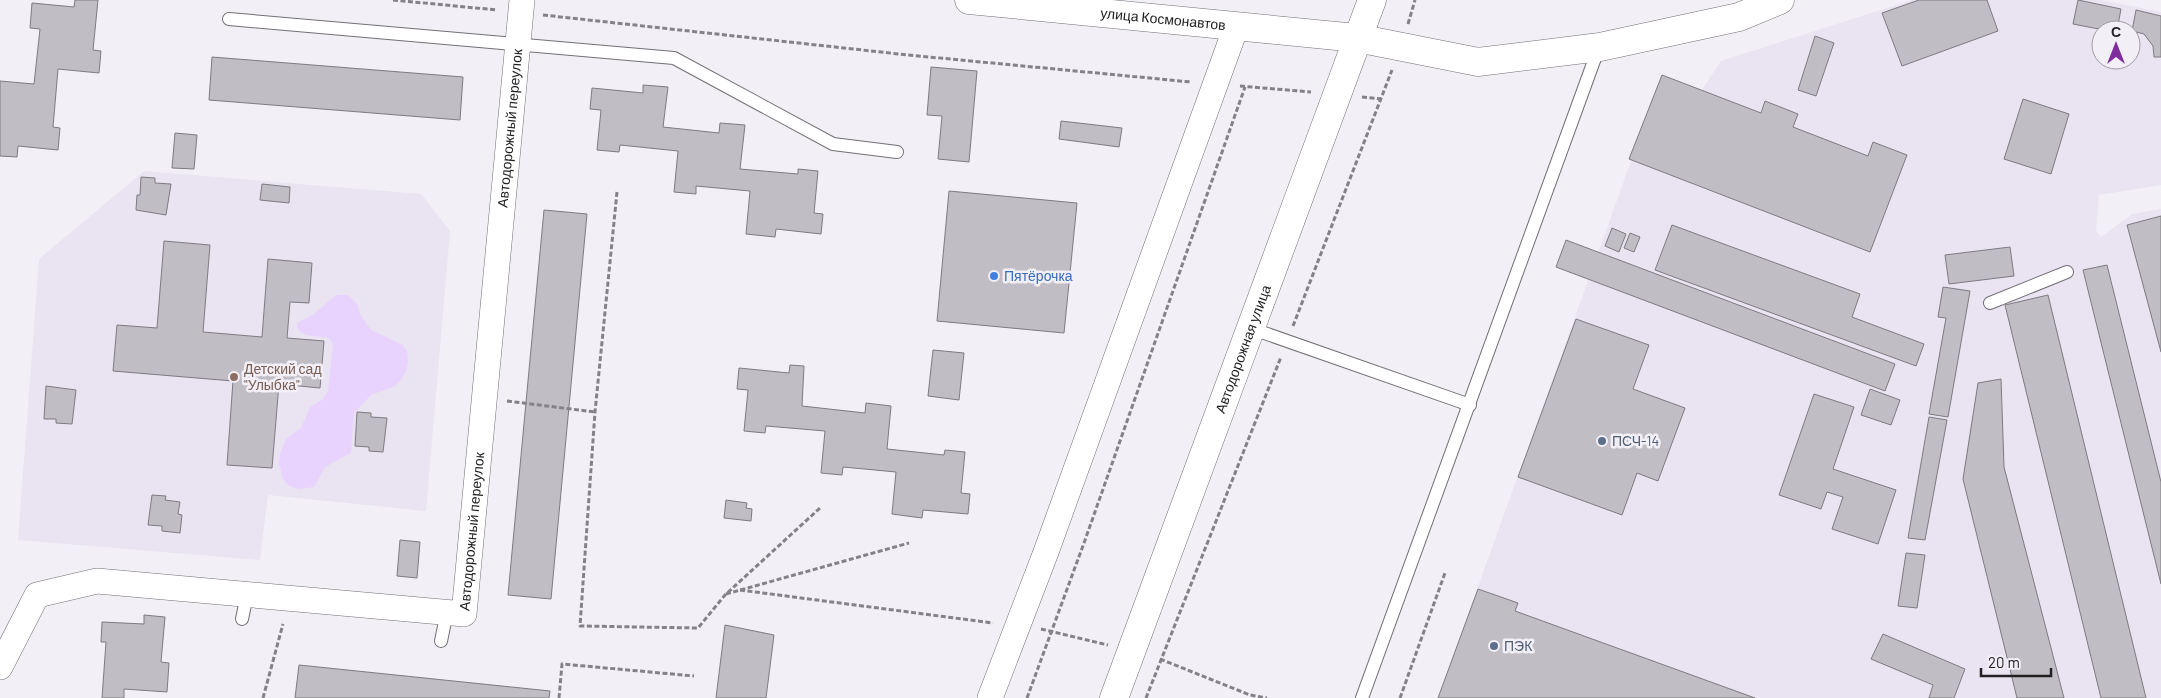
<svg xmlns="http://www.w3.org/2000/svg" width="2161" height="698" font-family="Barlow,sans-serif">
  <rect width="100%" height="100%" fill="#f3eff6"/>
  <g fill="#eae3f1" fill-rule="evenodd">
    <path d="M 1912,0 L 2101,0 L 2161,12 L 2161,185 L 2099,195 L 2096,231 L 2101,237 L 2132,214 L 2161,209 L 2161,698 L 1438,698 L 1662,75 L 1702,90 L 1721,61 ZM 2101,30 L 2131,30 L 2131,60 L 2101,60 Z"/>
    <path d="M 144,171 L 421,194 L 450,231 L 426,511 L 268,495 L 260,560 L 18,540 L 39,259 Z"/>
  </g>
  <path fill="#e8d3fe" d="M 336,295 L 348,295 L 357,304 L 361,316 L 371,330 L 403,345 L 407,352 L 408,362 L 406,371 L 400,381 L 395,386 L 371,395 L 354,413 L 351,453 L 325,467 L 314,487 L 299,489 L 288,485 L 283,479 L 279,463 L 280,453 L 286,439 L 301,428 L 310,407 L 322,400 L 328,391 L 333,344 L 329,338 L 306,335 L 298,330 L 297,323 L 314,314 Z"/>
  <g fill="#c0bdc4" stroke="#7e7a81">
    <path d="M 75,0 L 98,0 L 93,50 L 101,51 L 99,73 L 58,69 L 53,127 L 60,128 L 58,150 L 18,146 L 17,157 L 0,156 L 0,81 L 34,84 L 40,29 L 30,28 L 32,3 L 74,7 Z"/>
    <path d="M 1919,0 L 1987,0 L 1998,31 L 1902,66 L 1882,13 Z"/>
    <path d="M 2078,0 L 2121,9 L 2117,30 L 2104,30 L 2073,24 Z"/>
    <path d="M 2136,10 L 2161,16 L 2161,57 L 2154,57 L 2153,46 L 2144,34 L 2132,31 Z"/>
    <path d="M 1815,36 L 1834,43 L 1816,96 L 1798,90 Z"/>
    <path d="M 212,57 L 463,77 L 460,120 L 209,100 Z"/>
    <path d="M 931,67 L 977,71 L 969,162 L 938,159 L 942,116 L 927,115 Z"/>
    <path d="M 1662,75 L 1761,113 L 1765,101 L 1798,114 L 1793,127 L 1868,156 L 1873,142 L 1907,155 L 1870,252 L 1629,159 Z"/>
    <path d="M 643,85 L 668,87 L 663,127 L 719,133 L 720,123 L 745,125 L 740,169 L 798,174 L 798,169 L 818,171 L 814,213 L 823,214 L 821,234 L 776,229 L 775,237 L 746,234 L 750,191 L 696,186 L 696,194 L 674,192 L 678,151 L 620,145 L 619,152 L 597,150 L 601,110 L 590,109 L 592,88 L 643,93 Z"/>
    <path d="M 2023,99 L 2069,114 L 2051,174 L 2004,159 Z"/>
    <path d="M 1061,121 L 1122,128 L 1119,147 L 1059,139 Z"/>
    <path d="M 175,133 L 197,135 L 194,169 L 172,168 Z"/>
    <path d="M 141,177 L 155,178 L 155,183 L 171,184 L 166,215 L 136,210 L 137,195 L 140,195 Z"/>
    <path d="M 262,184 L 290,187 L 289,203 L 260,200 Z"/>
    <path d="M 949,191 L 1077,203 L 1064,333 L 937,321 Z"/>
    <path d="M 544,210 L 587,214 L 551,599 L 508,595 Z"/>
    <path d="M 2161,216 L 2161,352 L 2127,225 Z"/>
    <path d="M 1672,225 L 1860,294 L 1852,317 L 1924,344 L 1916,366 L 1655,270 Z"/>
    <path d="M 1612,228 L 1626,234 L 1619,252 L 1605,246 Z"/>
    <path d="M 1630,233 L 1640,237 L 1634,252 L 1624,248 Z"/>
    <path d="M 1566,240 L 1895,364 L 1885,391 L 1556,267 Z"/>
    <path d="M 164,241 L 210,245 L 203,332 L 262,337 L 268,259 L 312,263 L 309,303 L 290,302 L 287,338 L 324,341 L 320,388 L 279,384 L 272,468 L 227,465 L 233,381 L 113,371 L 117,325 L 157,328 Z"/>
    <path d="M 2010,247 L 2014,276 L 1949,284 L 1945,255 Z"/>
    <path d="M 2107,265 L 2161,482 L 2161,584 L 2083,270 Z"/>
    <path d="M 1943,287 L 1970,291 L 1948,417 L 1929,414 L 1946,318 L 1938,317 Z"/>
    <path d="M 2048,295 L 2146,698 L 2101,698 L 2005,305 Z"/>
    <path d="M 1576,319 L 1649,345 L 1633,389 L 1685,408 L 1658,481 L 1637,473 L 1622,515 L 1518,477 Z"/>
    <path d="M 933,350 L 964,353 L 959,400 L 928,396 Z"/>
    <path d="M 790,365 L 804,366 L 802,406 L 865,413 L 866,403 L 891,406 L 887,449 L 944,455 L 945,450 L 965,452 L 961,493 L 970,494 L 968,514 L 923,510 L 922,518 L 892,514 L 896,472 L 843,467 L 842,475 L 821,473 L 825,431 L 766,426 L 765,433 L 744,431 L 748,390 L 737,389 L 739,368 L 789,373 Z"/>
    <path d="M 2001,379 L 2004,467 L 2064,698 L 2017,698 L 1963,479 L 1978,383 Z"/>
    <path d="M 46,386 L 76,390 L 72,424 L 56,423 L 56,419 L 44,419 Z"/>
    <path d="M 1870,389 L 1900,400 L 1891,425 L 1861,415 Z"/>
    <path d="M 1814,394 L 1854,407 L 1833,469 L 1896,490 L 1878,544 L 1832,529 L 1843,497 L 1827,492 L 1821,509 L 1779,495 Z"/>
    <path d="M 357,412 L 371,413 L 371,417 L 387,418 L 383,452 L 369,451 L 369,447 L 355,446 Z"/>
    <path d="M 1929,417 L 1947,420 L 1925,540 L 1908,538 Z"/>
    <path d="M 152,495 L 166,496 L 165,500 L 180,502 L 178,514 L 182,515 L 180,533 L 162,531 L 162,526 L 148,525 Z"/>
    <path d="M 726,500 L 747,503 L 746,508 L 752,509 L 751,521 L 724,518 Z"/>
    <path d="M 400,540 L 420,542 L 417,578 L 397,576 Z"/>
    <path d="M 1906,553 L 1925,555 L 1917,608 L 1898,606 Z"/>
    <path d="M 1478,589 L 1518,603 L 1515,611 L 1755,698 L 1438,698 Z"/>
    <path d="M 144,615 L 165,617 L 161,662 L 169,663 L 167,692 L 124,689 L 124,698 L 102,698 L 106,642 L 101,642 L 102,622 L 144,624 Z"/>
    <path d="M 725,625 L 774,635 L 766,698 L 716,698 Z"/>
    <path d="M 1883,634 L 1965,669 L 1954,698 L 1929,698 L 1933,685 L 1871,659 Z"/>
    <path d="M 299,665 L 550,691 L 549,698 L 295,698 Z"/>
  </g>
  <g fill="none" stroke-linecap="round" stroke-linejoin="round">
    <defs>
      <g id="service">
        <path d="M 229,19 L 674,58 L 833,144 L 897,152"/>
        <path d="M 1990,303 L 2067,272"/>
        <path d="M 1250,328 L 1470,405"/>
        <path d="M 242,619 L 247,595"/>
        <path d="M 441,641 L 447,612"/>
        <path d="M 1362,698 L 1599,47"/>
      </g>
      <g id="minor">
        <path id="s1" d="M 0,667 L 37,595 L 97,581 L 464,614 L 522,0"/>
        <path d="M 990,698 L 1046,552 L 1236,27"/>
      </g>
      <path id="tertiary" d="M 1357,38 L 1478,62 L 1600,47 L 1739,17 L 1780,0"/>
      <g id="secondary">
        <path id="s2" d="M 969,0 L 1357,38"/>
        <path id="s3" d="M 1114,698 L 1372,0"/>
      </g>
    </defs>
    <use href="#service" stroke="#726f76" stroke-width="14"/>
    <use href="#minor" stroke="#726f76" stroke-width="26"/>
    <use href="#tertiary" stroke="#726f76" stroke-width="29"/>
    <use href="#secondary" stroke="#726f76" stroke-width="29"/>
    <g stroke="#858287" stroke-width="3" stroke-dasharray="5 2.5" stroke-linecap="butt">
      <path d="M 393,0 L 497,10"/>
      <path d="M 543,15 L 908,55 L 1191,82"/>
      <path d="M 1408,24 L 1415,0"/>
      <path d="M 1240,86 L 1311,92"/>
      <path d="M 1362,97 L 1381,99"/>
      <path d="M 617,192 L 595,412 L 580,626 L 698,628 L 725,595 L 820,508"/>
      <path d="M 1293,326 L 1392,70"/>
      <path d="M 507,401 L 595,412"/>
      <path d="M 740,590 L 993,623"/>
      <path d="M 726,594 L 909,543"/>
      <path d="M 1041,629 L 1108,645"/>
      <path d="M 1160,659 L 1250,695 L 1267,698"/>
      <path d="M 263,698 L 283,624"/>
      <path d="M 559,698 L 562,664 L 694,676"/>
      <path d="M 1027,698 L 1084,543 L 1245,87"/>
      <path d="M 1146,698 L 1281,357"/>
      <path d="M 1400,698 L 1445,573"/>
    </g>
    <use href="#service" stroke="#fff" stroke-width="12"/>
    <use href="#minor" stroke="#fff" stroke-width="25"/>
    <use href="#tertiary" stroke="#fff" stroke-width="28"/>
    <use href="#secondary" stroke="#fff" stroke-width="28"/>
  </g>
  <circle fill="#3f7fe0" stroke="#f3eff6" stroke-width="2" cx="994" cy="276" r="5"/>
  <circle fill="#8d6e63" stroke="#f3eff6" stroke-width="2" cx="234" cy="377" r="5"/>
  <g fill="#5c6f8a" stroke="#f3eff6" stroke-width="2">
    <circle cx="1602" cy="441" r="5"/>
    <circle cx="1494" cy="646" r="5"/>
  </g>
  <g text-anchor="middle" stroke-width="5" stroke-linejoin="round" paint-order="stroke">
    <g font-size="14" fill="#212023" stroke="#f3eff6">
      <text dy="5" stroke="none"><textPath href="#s2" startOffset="195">улица Космонавтов</textPath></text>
      <text dy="5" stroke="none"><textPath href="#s1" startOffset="999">Автодорожный переулок</textPath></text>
      <text dy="5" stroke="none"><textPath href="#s3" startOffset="372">Автодорожная улица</textPath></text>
      <text dy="5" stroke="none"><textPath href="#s1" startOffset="594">Автодорожный переулок</textPath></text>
    </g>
    <g font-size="14" fill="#366cbe" stroke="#f3eff6" text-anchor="start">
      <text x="1004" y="281">Пятёрочка</text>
    </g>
    <g font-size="14" fill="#785e54" stroke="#f3eff6" text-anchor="start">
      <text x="244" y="374">Детский сад<tspan x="244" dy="16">"Улыбка"</tspan></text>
    </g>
    <g font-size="14" fill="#4e5e75" stroke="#f3eff6" text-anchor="start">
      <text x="1612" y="446">ПСЧ-14</text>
      <text x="1504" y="651">ПЭК</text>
    </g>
  </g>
  <g transform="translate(2116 45)"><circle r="24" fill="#f3eff6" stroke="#9f9ca2"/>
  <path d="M0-4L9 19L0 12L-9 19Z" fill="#7f2c9c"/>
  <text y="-8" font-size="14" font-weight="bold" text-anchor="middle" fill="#212023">С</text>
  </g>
  <path d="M1981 668v8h70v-8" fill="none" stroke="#212023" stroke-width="2.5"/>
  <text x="1988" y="668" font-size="15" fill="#212023" stroke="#f3eff6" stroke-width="4" paint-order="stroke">20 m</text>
</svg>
